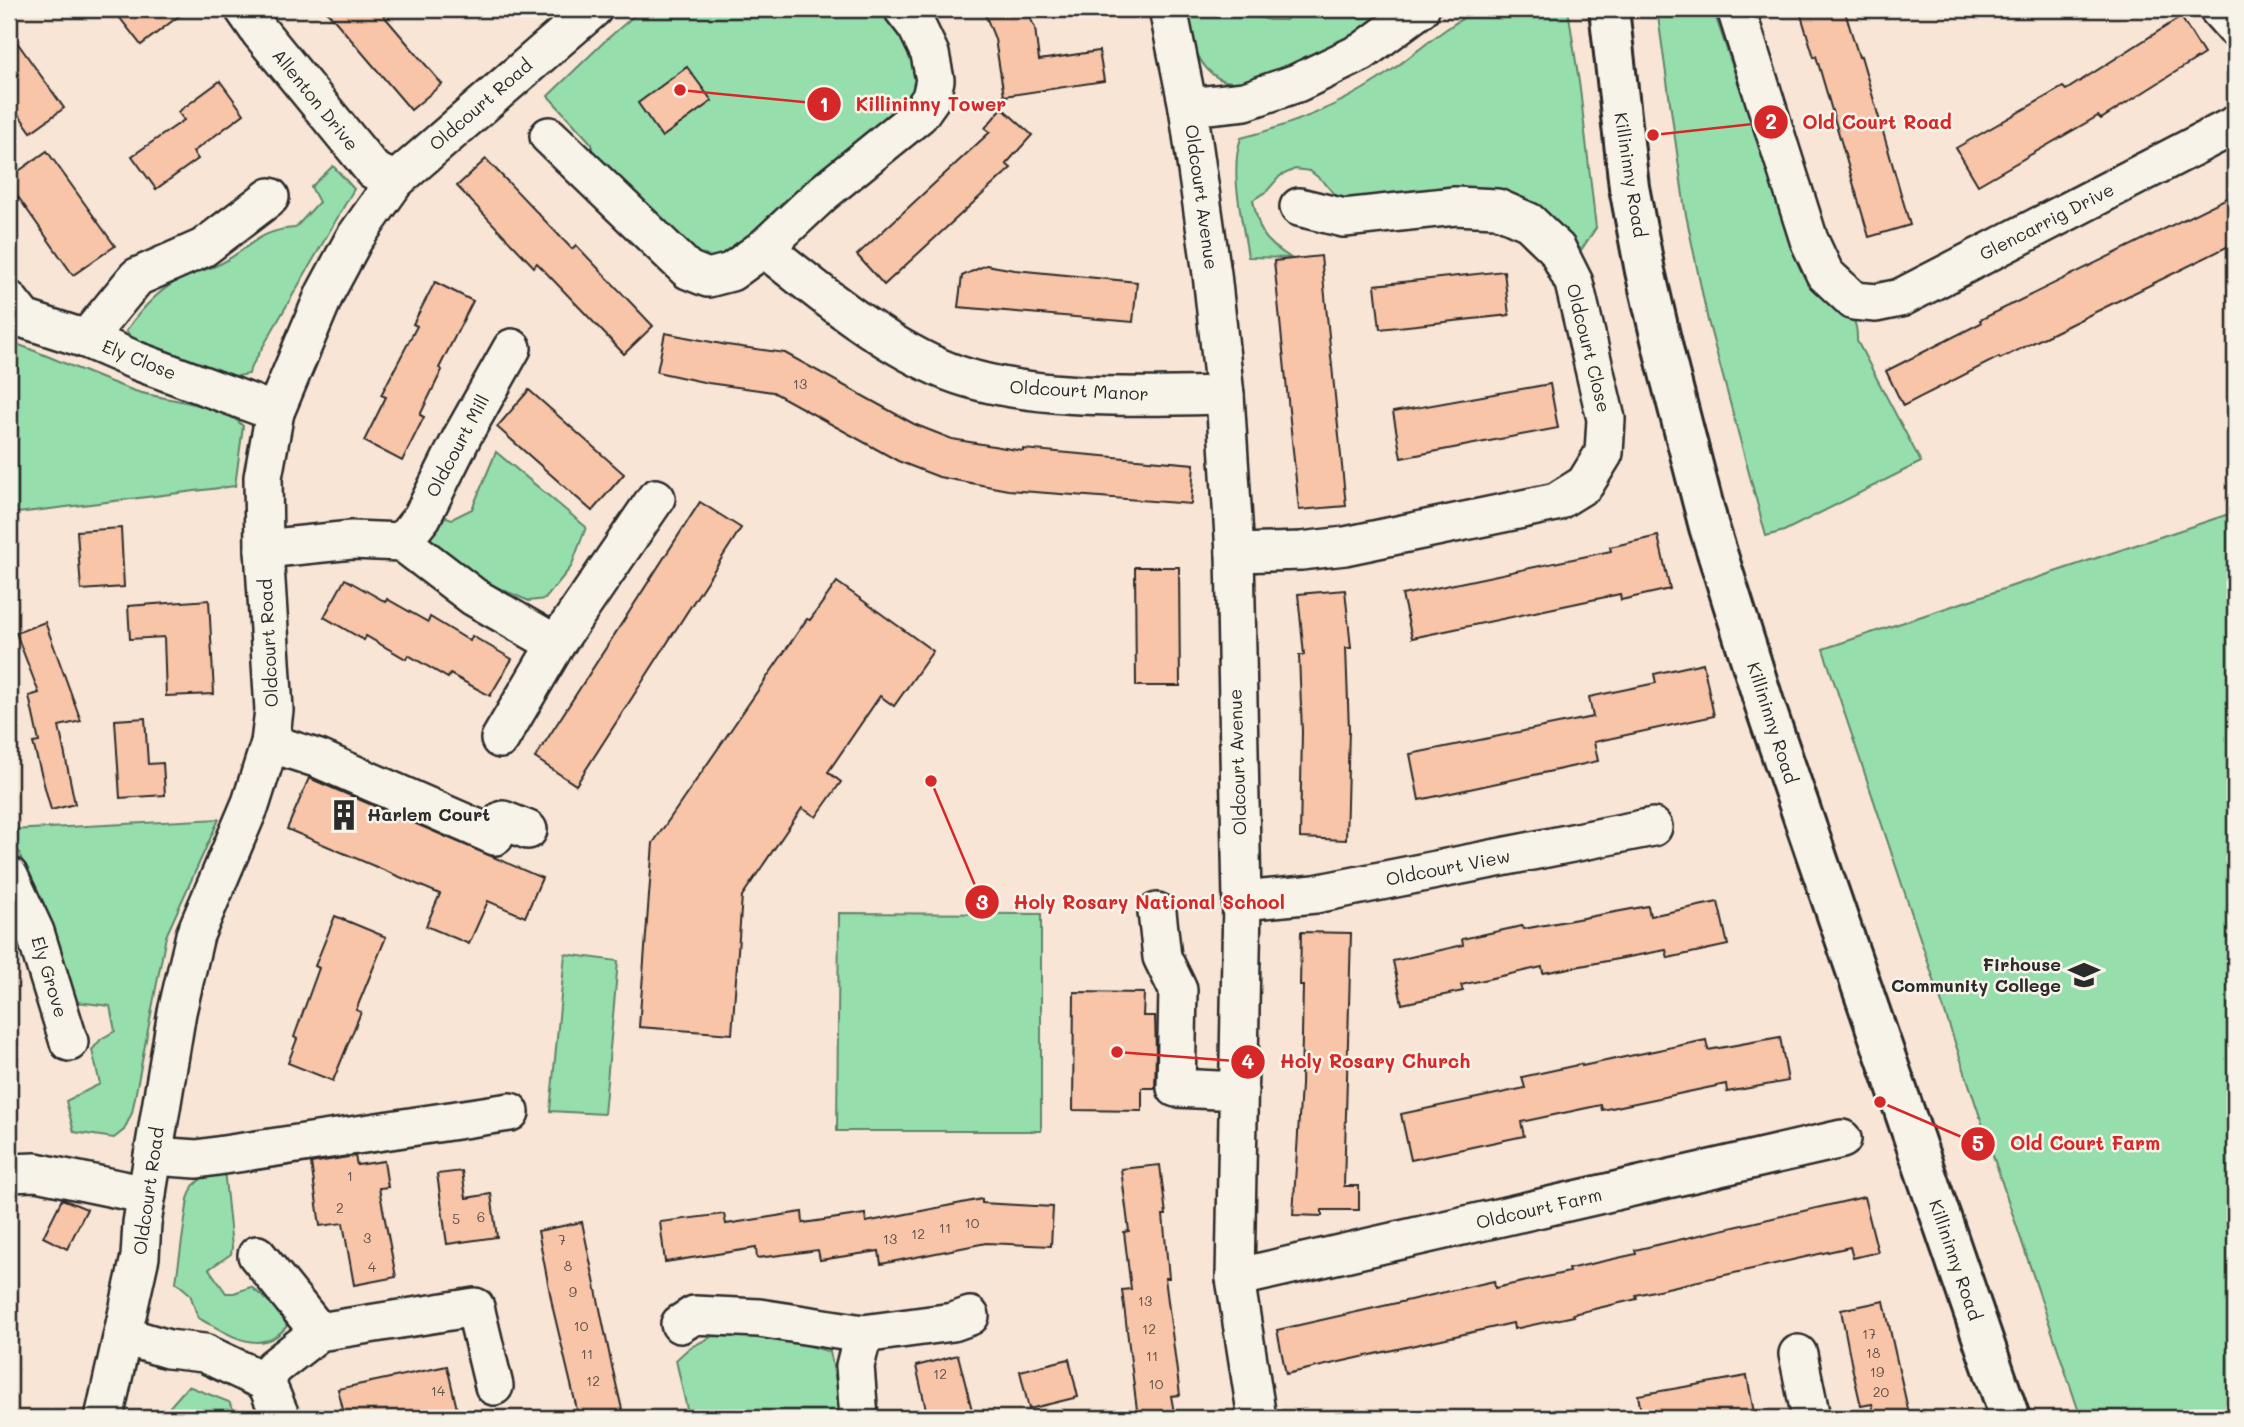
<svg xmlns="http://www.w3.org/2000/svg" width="2244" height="1427" font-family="Mali,sans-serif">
  <rect width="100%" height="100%" fill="#f8e5d5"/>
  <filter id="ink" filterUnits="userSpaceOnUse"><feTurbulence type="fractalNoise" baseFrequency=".0143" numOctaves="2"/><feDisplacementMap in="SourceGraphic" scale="14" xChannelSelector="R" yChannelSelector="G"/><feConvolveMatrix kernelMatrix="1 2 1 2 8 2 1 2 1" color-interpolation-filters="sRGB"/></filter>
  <g filter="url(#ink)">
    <g fill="#97dead" stroke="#61846c" stroke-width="2">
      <path d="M 642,9 L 884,9 C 903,33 927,65 911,96 L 731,254 L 714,263 L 696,260 L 592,157 L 592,144 L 548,96 L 606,40 Z"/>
      <path d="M 1184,9 L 1245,9 L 1255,16 L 1269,20 L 1286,20 L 1295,9 L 1389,9 C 1359,32 1257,98 1220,79 C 1195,66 1189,33 1184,9 Z"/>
      <path d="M 1480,9 L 1568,9 L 1580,89 L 1596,228 L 1581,250 L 1564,230 L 1542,211 L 1356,204 L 1339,200 L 1324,182 L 1310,171 L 1295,169 L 1280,176 L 1267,191 L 1253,200 C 1260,233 1262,240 1291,258 L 1248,257 C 1243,222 1229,172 1241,138 C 1295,124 1346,104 1392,70 C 1421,49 1447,25 1480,9 Z"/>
      <path d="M 1657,9 L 1713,9 L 1803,274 C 1810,281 1816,289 1823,295 C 1841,312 1858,308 1857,341 L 1921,462 L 1784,531 L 1766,536 L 1708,321 L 1685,210 Z"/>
      <path d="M 333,166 L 354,189 L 250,369 L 249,374 L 238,376 L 223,375 L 138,344 L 126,331 C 141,309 162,287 186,276 C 198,271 211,269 222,263 C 251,247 259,230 295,228 L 319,202 L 311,187 Z"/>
      <path d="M 9,334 L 17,344 C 56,359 95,377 135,391 C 165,401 221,402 243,426 L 235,486 L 9,514 Z"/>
      <path d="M 496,452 L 586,527 L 571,567 L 545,599 L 529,601 L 494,586 L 463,568 L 431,543 L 429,527 L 435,513 L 452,519 L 472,509 Z"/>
      <path d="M 2235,512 L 2235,1418 L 2081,1418 L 1823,649 Z"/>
      <path d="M 219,819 L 166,936 L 132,1113 L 124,1130 L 114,1138 L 74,1132 L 66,1101 L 100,1084 L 92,1050 L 101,1039 L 115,1031 L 110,1006 L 77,1002 L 44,921 L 11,830 Z"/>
      <path d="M 839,913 L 1041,914 L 1041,1131 L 837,1131 Z"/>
      <path d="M 565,954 L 618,961 L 604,1114 L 550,1111 Z"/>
      <path d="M 223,1159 L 232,1247 L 231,1254 L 209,1269 L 226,1293 L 234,1293 L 251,1287 L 278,1309 L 287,1326 C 260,1359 228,1333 198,1318 L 190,1294 L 176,1282 L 188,1199 L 193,1186 Z"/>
      <path d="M 713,1336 L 780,1337 L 830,1352 L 843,1418 L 689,1418 L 676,1360 L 689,1348 Z"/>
      <path d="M 188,1386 L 229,1402 L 239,1418 L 160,1418 Z"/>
    </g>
    <g fill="#f9c5a9" stroke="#2b2b2b" stroke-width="2">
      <path d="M 113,9 L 188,9 L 141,45 Z"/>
      <path d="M 325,9 L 378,9 L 442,84 L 411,110 Z"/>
      <path d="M 983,9 L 1026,9 L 1035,28 L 1039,60 L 1099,51 L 1104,81 L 1004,96 L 995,39 Z"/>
      <path d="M 1799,9 L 1844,9 L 1859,57 L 1861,56 L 1910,225 L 1869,237 L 1816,56 L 1814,57 Z"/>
      <path d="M 2181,17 L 2204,54 L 2101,119 L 2098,116 L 1978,185 L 1956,148 L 2063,87 L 2066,90 Z"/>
      <path d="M 9,31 L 64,108 L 31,132 L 9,101 Z"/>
      <path d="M 687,67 L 712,101 L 662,137 L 638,103 Z"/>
      <path d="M 220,81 L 244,114 L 193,152 L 198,159 L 156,189 L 132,156 L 184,120 L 178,112 Z"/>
      <path d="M 1002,108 L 1032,135 L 1006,164 L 1011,168 L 884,285 L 857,255 L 990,132 L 985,128 Z"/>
      <path d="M 47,151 L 115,246 L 73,275 L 9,184 L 9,178 Z"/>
      <path d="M 486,159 L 572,249 L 576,245 L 653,326 L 624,354 L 537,263 L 534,267 L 457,186 Z"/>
      <path d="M 2235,194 L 2235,243 L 2051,334 L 2000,359 L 1999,357 L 1903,406 L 1886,371 L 1981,323 L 1980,320 Z"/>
      <path d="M 1321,256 L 1346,506 L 1299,510 L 1274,261 Z"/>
      <path d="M 986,265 L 1015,270 L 1137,282 L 1133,322 L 958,307 L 962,276 Z"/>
      <path d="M 1504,271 L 1509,315 L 1380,329 L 1375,285 Z"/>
      <path d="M 435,282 L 473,301 L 439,368 L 442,370 L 420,415 L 424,417 L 402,461 L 364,441 L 386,397 L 381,395 L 417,326 L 413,324 Z"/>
      <path d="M 665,333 L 727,345 L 785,353 L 914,424 L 952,439 L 1023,451 L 1023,449 L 1194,464 L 1191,504 L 1008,490 L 939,477 L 898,461 L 773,392 L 708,383 L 657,372 Z"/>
      <path d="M 1550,384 L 1558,428 L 1401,458 L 1393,412 Z"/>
      <path d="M 529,390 L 624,474 L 592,511 L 497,427 Z"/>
      <path d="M 700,502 L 741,528 L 576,785 L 535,758 Z"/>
      <path d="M 121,528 L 124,587 L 81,590 L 77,531 Z"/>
      <path d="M 1658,536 L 1670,589 L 1621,600 L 1620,594 L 1412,638 L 1402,595 L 1611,551 L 1610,547 Z"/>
      <path d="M 1135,567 L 1179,567 L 1180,686 L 1136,686 Z"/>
      <path d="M 345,579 L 386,602 L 387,599 L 428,622 L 430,617 L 470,641 L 472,636 L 512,659 L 490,696 L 450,674 L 448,678 L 408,655 L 406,659 L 366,636 L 364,640 L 324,617 Z"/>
      <path d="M 837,582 L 933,651 L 894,706 L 880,696 L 828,772 L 841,782 L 816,817 L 802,808 L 742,896 L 732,1034 L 639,1027 L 653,843 L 807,619 L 810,620 Z"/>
      <path d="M 1345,590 L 1351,648 L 1346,648 L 1349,730 L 1346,840 L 1300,838 L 1302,732 L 1299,655 L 1304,655 L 1298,594 Z"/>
      <path d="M 209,600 L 214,694 L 166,696 L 164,637 L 130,639 L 128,606 Z"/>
      <path d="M 45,622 L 81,721 L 59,726 L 75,804 L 51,810 L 33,743 L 39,742 L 29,696 L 39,693 L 16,633 Z"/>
      <path d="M 1703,663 L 1714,716 L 1594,742 L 1598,761 L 1419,800 L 1410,754 L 1593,717 L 1589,697 L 1656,683 L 1654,674 Z"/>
      <path d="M 145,718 L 148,764 L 163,763 L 165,795 L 120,798 L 115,720 Z"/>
      <path d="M 309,778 L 542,878 L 525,917 L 488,901 L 469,944 L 426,926 L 440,894 L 287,829 Z"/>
      <path d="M 1718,902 L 1728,945 L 1668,958 L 1666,950 L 1543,973 L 1542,967 L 1461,985 L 1463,991 L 1402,1004 L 1393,961 L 1463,945 L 1462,939 L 1522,926 L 1523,929 L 1648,906 L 1650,916 Z"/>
      <path d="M 335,916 L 386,937 L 356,1010 L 361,1012 L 333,1081 L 288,1063 L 297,1039 L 294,1037 L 319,968 L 315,966 Z"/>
      <path d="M 1301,932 L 1351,933 L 1344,1186 L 1359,1186 L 1359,1210 L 1322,1210 L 1322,1216 L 1293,1215 L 1301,1085 L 1303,986 L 1300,986 Z"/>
      <path d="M 1074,992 L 1144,993 L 1143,1016 L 1155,1016 L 1156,1052 L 1155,1088 L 1142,1088 L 1142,1111 L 1073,1110 Z"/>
      <path d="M 1780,1037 L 1788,1081 L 1727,1092 L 1726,1084 L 1602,1110 L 1601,1105 L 1521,1122 L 1524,1136 L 1411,1160 L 1401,1114 L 1525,1088 L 1522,1077 L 1582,1064 L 1582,1066 L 1706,1040 L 1708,1050 Z"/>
      <path d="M 355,1156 L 357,1165 L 384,1161 L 388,1187 L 379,1188 L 396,1277 L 354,1285 L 343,1223 L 320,1226 L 311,1163 Z"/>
      <path d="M 1160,1165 L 1166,1215 L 1163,1215 L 1169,1278 L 1165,1278 L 1180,1395 L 1171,1396 L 1175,1418 L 1138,1418 L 1122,1290 L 1131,1289 L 1124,1232 L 1129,1231 L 1121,1169 Z"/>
      <path d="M 462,1171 L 466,1198 L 491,1194 L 497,1237 L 447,1244 L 437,1174 Z"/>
      <path d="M 1864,1197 L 1878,1252 L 1853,1258 L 1850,1247 L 1636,1295 L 1637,1299 L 1573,1314 L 1574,1316 L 1514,1329 L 1513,1323 L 1286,1374 L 1277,1330 L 1494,1281 L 1495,1288 L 1569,1272 L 1568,1269 L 1636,1254 L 1635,1250 Z"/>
      <path d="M 62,1199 L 87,1209 L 67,1249 L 43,1237 Z"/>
      <path d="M 982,1199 L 982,1203 L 1053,1207 L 1051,1246 L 986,1243 L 881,1264 L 879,1251 L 820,1260 L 818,1250 L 757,1258 L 756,1248 L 665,1262 L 660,1222 L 724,1214 L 726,1224 L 802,1212 L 803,1223 L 865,1214 L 866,1222 Z"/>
      <path d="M 582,1222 L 611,1362 L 624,1418 L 579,1418 L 553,1309 L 538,1231 Z"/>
      <path d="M 1884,1301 L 1892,1339 L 1910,1418 L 1875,1418 L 1872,1404 L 1861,1406 L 1852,1367 L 1841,1310 Z"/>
      <path d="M 958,1355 L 974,1418 L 928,1418 L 916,1366 Z"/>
      <path d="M 1069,1359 L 1078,1397 L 1029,1409 L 1020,1371 Z"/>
      <path d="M 447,1366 L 457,1409 L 414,1418 L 345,1418 L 338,1389 Z"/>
      <path d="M 1747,1376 L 1755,1418 L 1642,1418 L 1638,1395 Z"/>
    </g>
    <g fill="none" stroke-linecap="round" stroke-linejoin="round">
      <defs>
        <g id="minor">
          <path d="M 244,9 L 260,32 L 373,170 L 395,181"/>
          <path d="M 1168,9 L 1188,107 L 1245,101 L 1297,83 L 1362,52 L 1420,9"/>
          <path d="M 1736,9 L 1809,240 L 1825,274 L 1854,301 L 1876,303 L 1900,298 L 2235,125"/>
          <path d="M 2218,9 L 2235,28"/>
          <path d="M 1188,107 L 1212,274 L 1225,395 L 1235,553 L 1242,901 L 1235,1278 L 1257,1418"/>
          <path d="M 549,136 L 688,270 L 708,278 L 731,272 L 764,248 L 823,193 L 919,115 L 931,98 L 935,80 L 930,54 L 917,27 L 903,9"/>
          <path d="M 764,248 C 819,292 875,339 940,368 C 1017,402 1141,397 1225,395"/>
          <path d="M 9,300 L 24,319 L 86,339 L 137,361 L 275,412"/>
          <path d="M 86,339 L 137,277 L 203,248 L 270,197"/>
          <path d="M 402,542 L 422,517 L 463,435 L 512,348"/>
          <path d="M 264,549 L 352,540 L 402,542 L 474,597 L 556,644"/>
          <path d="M 1235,553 L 1301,551 L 1345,546 L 1556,502 L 1585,484 L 1604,453 L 1606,419 L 1574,283 L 1557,249 L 1529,222 L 1497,208 L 1455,206 L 1344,218 L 1299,207"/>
          <path d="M 500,739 L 556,644 L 656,498"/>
          <path d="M 270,743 L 319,759 L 495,836 L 503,820 L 528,830"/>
          <path d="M 9,876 L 35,932 L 69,1042"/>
          <path d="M 1242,901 L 1315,894 L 1653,827"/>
          <path d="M 1157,912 L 1162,957 L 1178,990 L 1176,1088 L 1239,1091"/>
          <path d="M 153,1156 L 197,1159 L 510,1112"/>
          <path d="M 9,1173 L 36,1172 L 147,1195"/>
          <path d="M 257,1255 L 319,1332"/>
          <path d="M 1235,1278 L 1842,1139"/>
          <path d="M 680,1324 L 694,1315 L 759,1318 L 863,1334 L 953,1322 L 970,1316"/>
          <path d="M 124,1336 L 168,1349 L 204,1353 L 266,1382 L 281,1418"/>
          <path d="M 1798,1354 L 1811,1418"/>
          <path d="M 266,1382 L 273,1368 L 319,1332 L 475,1307 L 494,1386"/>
          <path d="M 104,1418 L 140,1257 L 142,1223 L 177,1012 L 195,935 L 251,803 L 270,743 L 274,710 L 264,549 L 263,477 L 275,412 L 325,293 L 354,239 L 395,181 L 593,9"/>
          <path d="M 859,1418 L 855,1366 L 863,1334"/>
        </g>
        <path id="major" d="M 1609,9 L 1629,187 L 1645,271 L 1667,365 L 1709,527 L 1767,712 L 2010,1418"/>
      </defs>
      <use href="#minor" stroke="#2b2b2b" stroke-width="42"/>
      <use href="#major" stroke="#2b2b2b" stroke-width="44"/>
      <use href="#minor" stroke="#f7f3e8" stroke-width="37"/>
      <use href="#major" stroke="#f7f3e8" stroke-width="38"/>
    </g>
  </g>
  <defs>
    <symbol id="building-bare" viewBox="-9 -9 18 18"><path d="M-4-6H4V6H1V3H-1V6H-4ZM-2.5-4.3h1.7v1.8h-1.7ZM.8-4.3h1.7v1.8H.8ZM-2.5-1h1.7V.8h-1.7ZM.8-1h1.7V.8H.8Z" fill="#2b2b2b" stroke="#f7f3e8" stroke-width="2.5" paint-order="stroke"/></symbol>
    <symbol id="school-bare" viewBox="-9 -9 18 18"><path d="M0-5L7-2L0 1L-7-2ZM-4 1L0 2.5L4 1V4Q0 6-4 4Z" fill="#2b2b2b" stroke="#f7f3e8" stroke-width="2.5" paint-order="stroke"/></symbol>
  </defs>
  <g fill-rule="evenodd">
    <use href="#building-bare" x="322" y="793" width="44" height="44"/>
    <use href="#school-bare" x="2062" y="953" width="44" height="44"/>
  </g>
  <g text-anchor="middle" stroke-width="5" stroke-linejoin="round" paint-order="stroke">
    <g font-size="14" fill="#5e524a">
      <text x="800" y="389">13</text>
      <text x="350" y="1181">1</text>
      <text x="340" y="1213">2</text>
      <text x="481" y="1222">6</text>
      <text x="456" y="1224">5</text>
      <text x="972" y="1228">10</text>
      <text x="945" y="1233">11</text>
      <text x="918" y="1239">12</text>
      <text x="367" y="1243">3</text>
      <text x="890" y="1244">13</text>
      <text x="562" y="1245">7</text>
      <text x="568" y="1271">8</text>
      <text x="372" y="1272">4</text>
      <text x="573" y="1297">9</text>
      <text x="1145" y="1306">13</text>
      <text x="581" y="1331">10</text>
      <text x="1149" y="1334">12</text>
      <text x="1869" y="1339">17</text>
      <text x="1873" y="1358">18</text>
      <text x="587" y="1359">11</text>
      <text x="1152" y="1361">11</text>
      <text x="1877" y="1377">19</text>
      <text x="940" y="1379">12</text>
      <text x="593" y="1386">12</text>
      <text x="1156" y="1389">10</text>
      <text x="438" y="1396">14</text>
      <text x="1881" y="1397">20</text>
    </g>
    <g font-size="18" fill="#2b2b2b" stroke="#f7f3e8">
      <text transform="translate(315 100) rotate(51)" y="6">Allenton Drive</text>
      <text transform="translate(481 105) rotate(-41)" y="6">Oldcourt Road</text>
      <text transform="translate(1630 175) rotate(81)" y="6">Killininny Road</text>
      <text transform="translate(1201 197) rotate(82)" y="6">Oldcourt Avenue</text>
      <text transform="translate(2047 222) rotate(-27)" y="6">Glencarrig Drive</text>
      <text transform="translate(1588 348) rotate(76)" y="6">Oldcourt Close</text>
      <text transform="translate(139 360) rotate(22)" y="6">Ely Close</text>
      <text transform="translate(1079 391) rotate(3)" y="6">Oldcourt Manor</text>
      <text transform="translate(458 446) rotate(-62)" y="6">Oldcourt Mill</text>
      <text transform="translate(269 643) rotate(-93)" y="6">Oldcourt Road</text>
      <text transform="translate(1772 723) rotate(72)" y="6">Killininny Road</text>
      <text transform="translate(1238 762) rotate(-92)" y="6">Oldcourt Avenue</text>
      <text transform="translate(1448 868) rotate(-11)" y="6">Oldcourt View</text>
      <text transform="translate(49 977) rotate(73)" y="6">Ely Grove</text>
      <text transform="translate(149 1191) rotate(-82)" y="6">Oldcourt Road</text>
      <text transform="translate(1539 1209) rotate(-13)" y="6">Oldcourt Farm</text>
      <text transform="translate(1955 1260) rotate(71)" y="6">Killininny Road</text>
    </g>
    <g font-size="18" font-weight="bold" fill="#2b2b2b" stroke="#f7f3e8" text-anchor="start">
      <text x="367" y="821">Harlem Court</text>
      <text x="2061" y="971" text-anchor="end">Firhouse<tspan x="2061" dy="21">Community College</tspan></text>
    </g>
  </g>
  <path fill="none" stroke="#d62828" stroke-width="2.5" d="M680 90L824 104M1653 135L1771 122M931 781L982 902M1117 1052L1248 1062M1880 1102L1978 1144"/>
  <g fill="#d62828" stroke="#f7f3e8" stroke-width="2.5">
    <circle cx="680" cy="90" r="7"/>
    <circle cx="1653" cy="135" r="7"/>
    <circle cx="931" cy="781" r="7"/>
    <circle cx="1117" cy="1052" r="7"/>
    <circle cx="1880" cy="1102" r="7"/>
    <circle cx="824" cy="104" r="18"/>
    <circle cx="1771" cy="122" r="18"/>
    <circle cx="982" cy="902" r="18"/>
    <circle cx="1248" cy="1062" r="18"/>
    <circle cx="1978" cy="1144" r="18"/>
  </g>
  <g font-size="21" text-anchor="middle" font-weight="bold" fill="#fff">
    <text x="824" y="112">1</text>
    <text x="1771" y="129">2</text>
    <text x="982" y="910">3</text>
    <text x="1248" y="1069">4</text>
    <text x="1978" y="1151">5</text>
  </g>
  <g font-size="19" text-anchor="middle" font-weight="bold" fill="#d62828" stroke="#f7f3e8" stroke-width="5" stroke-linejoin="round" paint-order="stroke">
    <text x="931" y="111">Killininny Tower</text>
    <text x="1877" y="129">Old Court Road</text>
    <text x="1149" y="909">Holy Rosary National School</text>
    <text x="1375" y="1068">Holy Rosary Church</text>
    <text x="2085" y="1150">Old Court Farm</text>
  </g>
  <rect width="2244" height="1427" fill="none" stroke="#f7f3e8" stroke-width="35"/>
  <rect x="18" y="18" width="2209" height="1392" fill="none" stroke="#2b2b2b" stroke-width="2.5" filter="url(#ink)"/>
</svg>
